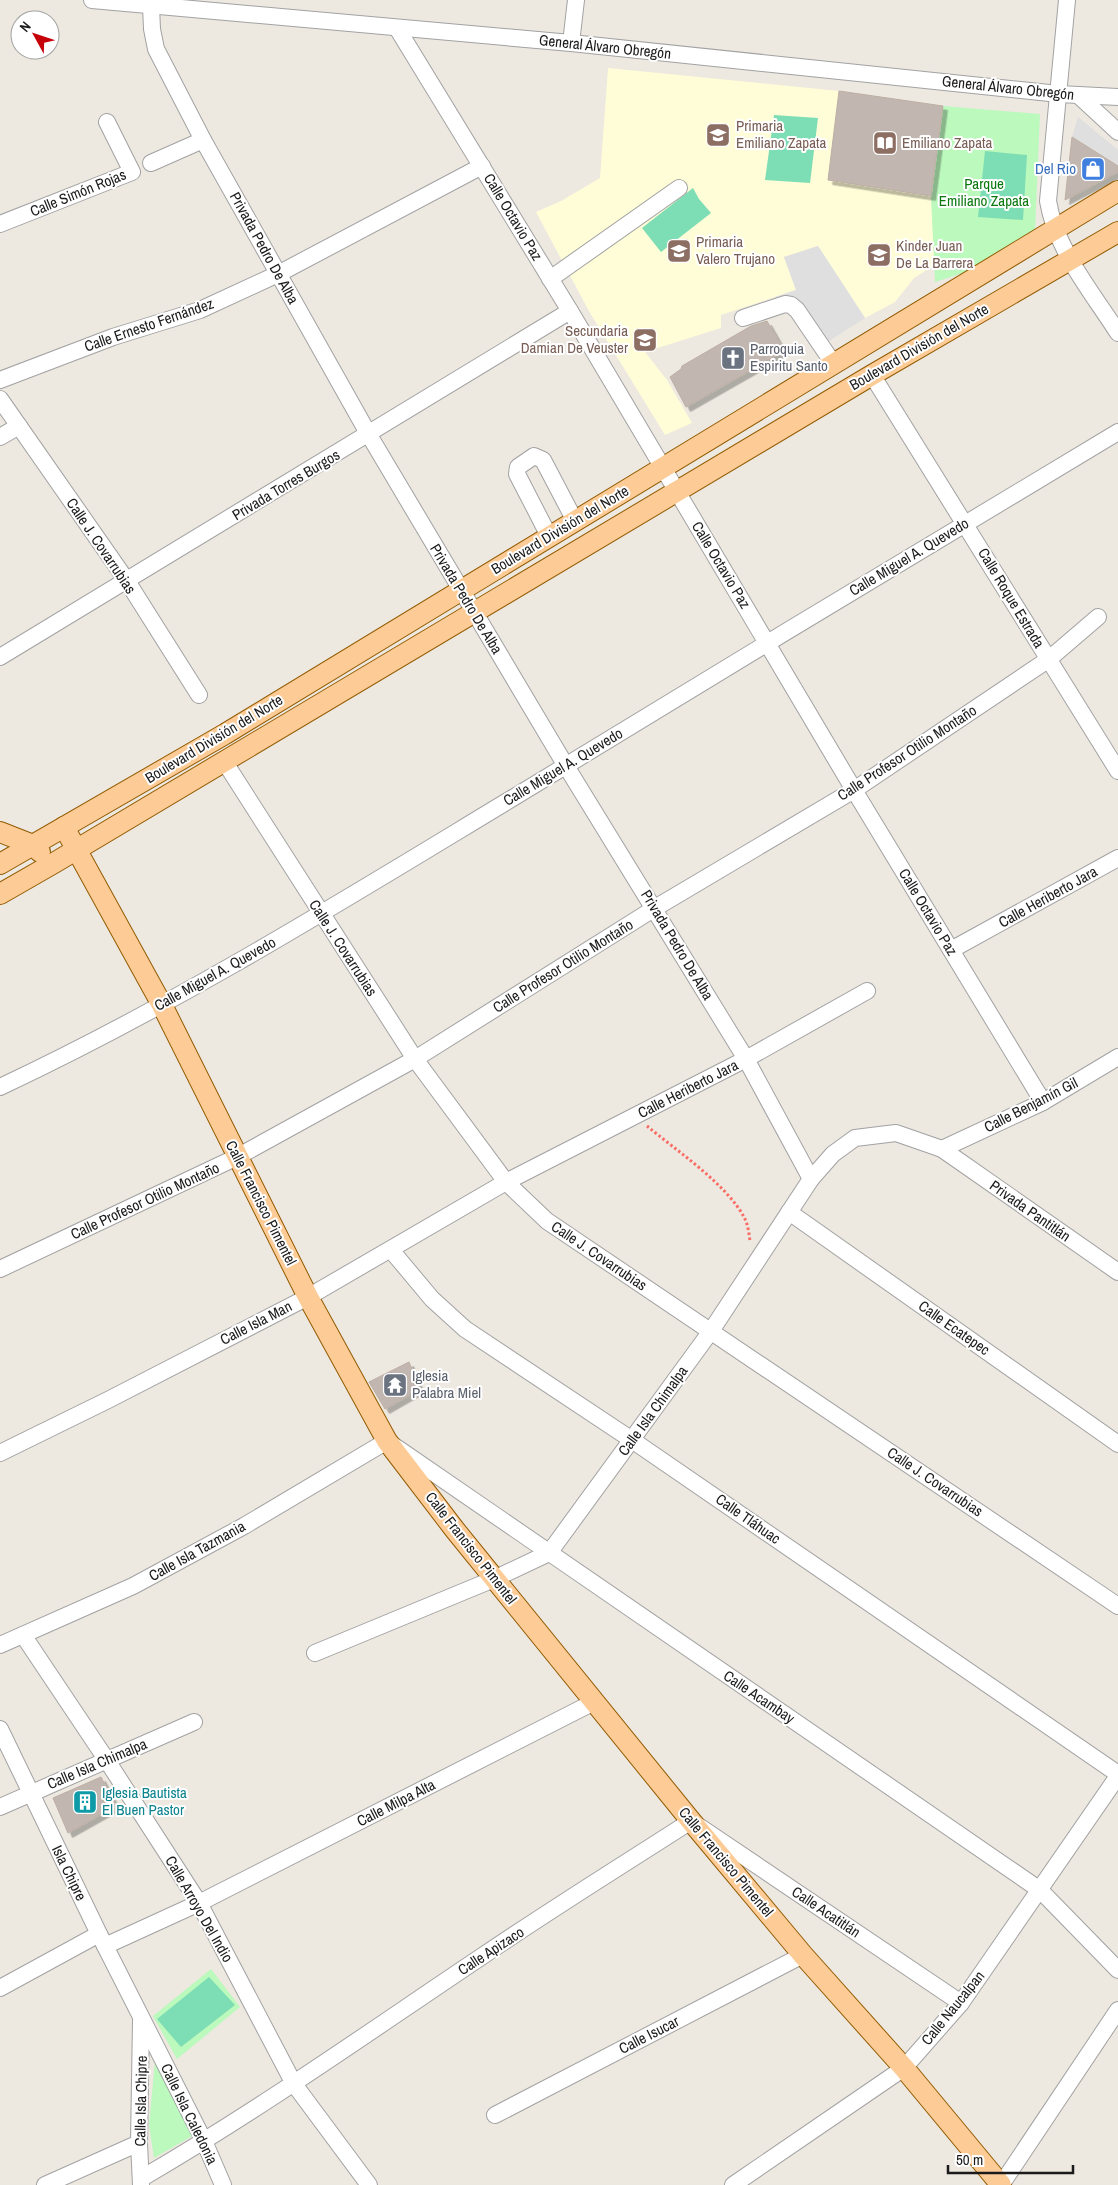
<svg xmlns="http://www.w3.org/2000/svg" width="1118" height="2185" font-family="'Archivo Narrow',sans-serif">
  <defs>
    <filter id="shadow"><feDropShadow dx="4.5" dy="4.5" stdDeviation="0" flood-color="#0004"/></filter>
  </defs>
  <rect width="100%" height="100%" fill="#ede8e0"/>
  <path fill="#fffdd7" d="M 608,68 L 839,91 L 828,180 L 931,196 L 935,265 L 914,278 L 895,302 L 865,318 L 818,246 L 784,257 L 796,290 L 721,315 L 721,328 L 645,352 L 667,380 L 692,423 L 665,435 L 590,313 L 536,212 L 561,201 L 600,178 Z"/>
  <g fill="#bbf9bd">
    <path d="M 943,106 L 1040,114 L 1035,231 L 966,272 L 935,282 L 931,196 Z"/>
    <path d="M 211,1969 L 240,2007 L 177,2059 L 153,2016 Z"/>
    <path d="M 155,2061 L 192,2136 L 154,2158 L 149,2125 Z"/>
  </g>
  <g fill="#7dddb4">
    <path d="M 774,115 L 818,118 L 810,183 L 765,180 Z"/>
    <path d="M 985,151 L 1027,155 L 1023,220 L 978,217 Z"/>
    <path d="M 693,188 L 699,199 L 711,213 L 661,252 L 642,228 Z"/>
    <path d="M 209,1977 L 235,2005 L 181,2047 L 157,2019 Z"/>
  </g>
  <g fill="#dfdfdf">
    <path d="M 1078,117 L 1118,150 L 1118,172 L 1118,166 L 1072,137 Z"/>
    <path d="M 818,246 L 865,318 L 818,348 L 775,297 L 796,290 L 784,257 Z"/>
  </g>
  <g fill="#c1b7b0" stroke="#beaea3" filter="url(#shadow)">
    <path d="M 839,91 L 943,106 L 931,196 L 828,180 Z"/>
    <path d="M 1072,137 L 1118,166 L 1118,172 L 1065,200 Z"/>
    <path d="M 767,321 L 784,351 L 686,407 L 670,377 L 681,369 L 682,366 L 751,326 Z"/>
    <path d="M 409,1362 L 420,1389 L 385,1409 L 369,1382 Z"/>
    <path d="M 101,1777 L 116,1806 L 68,1833 L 53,1798 Z"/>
  </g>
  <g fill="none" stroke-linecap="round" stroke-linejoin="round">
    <defs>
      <g id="minor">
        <path d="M 92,0 L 571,43 L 1059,94 L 1118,97"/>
        <path d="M 1067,0 L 1048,201 C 1056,250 1092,292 1118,333"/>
        <path d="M 151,6 L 152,29 L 156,49 L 203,140 L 369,435 L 566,766 L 746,1059 L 811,1179"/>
        <path d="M 397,28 L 570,311 L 854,790 L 1043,1102"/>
        <path d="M 571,43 L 576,0"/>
        <path d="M 1078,95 L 1118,132"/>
        <path d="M 151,163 L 203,140"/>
        <path d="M 0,224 L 132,172 L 107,122"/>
        <path d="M 550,279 L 679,188"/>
        <path d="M 743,318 L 785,304 L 791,305 L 797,310 L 833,363"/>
        <path d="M 872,375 L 1118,771"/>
        <path d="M 0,380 L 113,337 L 200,310 L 278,274 L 482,166"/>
        <path d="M 0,399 L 127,581 L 199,695"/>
        <path d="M 0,437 L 19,426"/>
        <path d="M 549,536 L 517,474 L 518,467 L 534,456 L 543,460 L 575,521"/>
        <path d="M 0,657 L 570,311"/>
        <path d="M 224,761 L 415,1059 L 506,1182 L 547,1221 L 1118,1606"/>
        <path d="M 951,950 L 1118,858"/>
        <path d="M 0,1087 C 179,1003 347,898 516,796 C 716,674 917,552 1118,432"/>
        <path d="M 942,1149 L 1043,1102 L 1118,1057"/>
        <path d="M 789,1212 L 1118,1444"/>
        <path d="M 391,1250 L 432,1299 L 465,1329 L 632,1440 L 1118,1774"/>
        <path d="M 0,1269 L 237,1157 L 415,1059 L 655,908 L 854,790 L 1049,659 L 1098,617"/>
        <path d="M 0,1453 L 108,1400 L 308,1297 L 506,1182 L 746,1059 L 867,991"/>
        <path d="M 23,1635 L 106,1759 L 199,1903 L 294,2084 L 369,2185"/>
        <path d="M 0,1645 L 133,1586 L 244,1526 L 387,1441 L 1040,1890 L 1118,1970"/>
        <path d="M 315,1653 L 494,1579 L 549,1553 L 711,1331 L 811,1179 L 833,1154 L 855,1138 L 896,1133 L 942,1149 L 1118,1272"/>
        <path d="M 0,1729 L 99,1934 L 204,2141 L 223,2185"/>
        <path d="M 0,1807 L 194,1722"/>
        <path d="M 105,1946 L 199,1903 L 594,1702"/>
        <path d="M 0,1988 L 99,1934"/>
        <path d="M 141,2021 L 139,2143 L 141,2185"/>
        <path d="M 495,2115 L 803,1955"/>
        <path d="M 142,2178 C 259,2110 369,2032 481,1957 C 550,1910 621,1866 691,1821 L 961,2003"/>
        <path d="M 45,2185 L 139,2143"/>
        <path d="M 733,2185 L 904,2068 L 961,2003 L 1118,1776"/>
        <path d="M 1001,2185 L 1118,2010"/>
      </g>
      <g id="major">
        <path d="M 64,827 L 162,1005 L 308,1297 L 387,1441 L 455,1530 L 691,1821 L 803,1955 L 904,2068 L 1001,2185"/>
        <path d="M 0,832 L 33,845 L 40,852"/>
        <path d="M 0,864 L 225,734 L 1118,191"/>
        <path d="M 0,894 L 54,863 L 872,375 L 1118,232"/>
      </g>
    </defs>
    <use href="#minor" stroke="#a2a2a2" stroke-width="18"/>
    <use href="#major" stroke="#925b00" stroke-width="22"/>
    <path stroke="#f96d65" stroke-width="3" stroke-dasharray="2.5 2.5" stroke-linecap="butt" d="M 647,1126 C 677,1151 728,1185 745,1219 C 748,1225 749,1234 750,1241"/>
    <use href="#minor" stroke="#fff" stroke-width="16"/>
    <use href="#major" stroke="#fccb96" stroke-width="20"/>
  </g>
  <defs>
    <symbol id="school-square" viewBox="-11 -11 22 22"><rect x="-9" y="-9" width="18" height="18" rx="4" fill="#8d6e63" stroke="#fff"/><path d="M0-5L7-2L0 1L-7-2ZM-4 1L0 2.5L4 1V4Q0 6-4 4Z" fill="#fff"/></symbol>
    <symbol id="library-square" viewBox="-11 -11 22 22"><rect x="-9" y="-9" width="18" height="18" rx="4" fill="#8d6e63" stroke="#fff"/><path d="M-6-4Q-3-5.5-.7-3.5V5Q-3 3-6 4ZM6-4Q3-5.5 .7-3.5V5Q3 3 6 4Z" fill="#fff"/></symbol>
    <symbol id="shop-square" viewBox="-11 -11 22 22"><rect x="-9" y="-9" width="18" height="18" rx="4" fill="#3f7fe0" stroke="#fff"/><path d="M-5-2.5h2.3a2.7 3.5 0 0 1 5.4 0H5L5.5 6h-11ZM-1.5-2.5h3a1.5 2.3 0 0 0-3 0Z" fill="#fff"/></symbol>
    <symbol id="church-square" viewBox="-11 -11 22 22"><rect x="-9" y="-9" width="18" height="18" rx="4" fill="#6b7280" stroke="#fff"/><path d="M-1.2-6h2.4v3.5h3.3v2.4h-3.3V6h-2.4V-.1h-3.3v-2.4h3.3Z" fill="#fff"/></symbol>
    <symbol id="temple-square" viewBox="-11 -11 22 22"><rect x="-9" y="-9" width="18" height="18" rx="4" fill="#6b7280" stroke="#fff"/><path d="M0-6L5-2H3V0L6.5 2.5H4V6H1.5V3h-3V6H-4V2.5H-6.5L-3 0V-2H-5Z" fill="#fff"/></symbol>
    <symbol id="building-square" viewBox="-11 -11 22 22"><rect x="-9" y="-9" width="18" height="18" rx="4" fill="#0f9aa8" stroke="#fff"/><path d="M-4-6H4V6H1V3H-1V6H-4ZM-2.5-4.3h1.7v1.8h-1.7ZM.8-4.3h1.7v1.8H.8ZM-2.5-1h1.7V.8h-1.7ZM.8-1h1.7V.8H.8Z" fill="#fff"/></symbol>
  </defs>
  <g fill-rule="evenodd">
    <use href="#school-square" x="704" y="121" width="28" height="28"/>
    <use href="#library-square" x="871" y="129" width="28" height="28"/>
    <use href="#shop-square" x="1079" y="155" width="28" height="28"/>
    <use href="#school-square" x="665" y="237" width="28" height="28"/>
    <use href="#school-square" x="865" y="241" width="28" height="28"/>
    <use href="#school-square" x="631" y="326" width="28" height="28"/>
    <use href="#church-square" x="719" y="344" width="28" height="28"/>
    <use href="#temple-square" x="381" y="1371" width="28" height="28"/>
    <use href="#building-square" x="71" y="1788" width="28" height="28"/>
  </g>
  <g text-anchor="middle" stroke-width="4" stroke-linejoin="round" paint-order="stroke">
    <g font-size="15" fill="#1b1b1b" stroke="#fff">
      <text transform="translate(605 47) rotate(6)" y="5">General Álvaro Obregón</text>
      <text transform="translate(1008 88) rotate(6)" y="5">General Álvaro Obregón</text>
      <text transform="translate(78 193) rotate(-22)" y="5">Calle Simón Rojas</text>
      <text transform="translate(513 217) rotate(59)" y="5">Calle Octavio Paz</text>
      <text transform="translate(264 248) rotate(61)" y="5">Privada Pedro De Alba</text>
      <text transform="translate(149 325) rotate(-19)" y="5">Calle Ernesto Fernández</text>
      <text transform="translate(919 347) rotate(-30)" y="5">Boulevard División del Norte</text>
      <text transform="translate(286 485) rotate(-31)" y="5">Privada Torres Burgos</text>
      <text transform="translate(560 530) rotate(-31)" y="5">Boulevard División del Norte</text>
      <text transform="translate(101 546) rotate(56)" y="5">Calle J. Covarrubias</text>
      <text transform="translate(909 557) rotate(-31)" y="5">Calle Miguel A. Quevedo</text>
      <text transform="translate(721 565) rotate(59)" y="5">Calle Octavio Paz</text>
      <text transform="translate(1011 598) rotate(59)" y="5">Calle Roque Estrada</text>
      <text transform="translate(466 599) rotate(59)" y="5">Privada Pedro De Alba</text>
      <text transform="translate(214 739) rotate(-31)" y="5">Boulevard División del Norte</text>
      <text transform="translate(907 753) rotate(-33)" y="5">Calle Profesor Otilio Montaño</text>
      <text transform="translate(563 767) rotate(-31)" y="5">Calle Miguel A. Quevedo</text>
      <text transform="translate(1048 897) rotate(-29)" y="5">Calle Heriberto Jara</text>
      <text transform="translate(928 912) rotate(59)" y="5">Calle Octavio Paz</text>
      <text transform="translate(677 945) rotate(59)" y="5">Privada Pedro De Alba</text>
      <text transform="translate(343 948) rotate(57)" y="5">Calle J. Covarrubias</text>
      <text transform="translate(563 966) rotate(-32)" y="5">Calle Profesor Otilio Montaño</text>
      <text transform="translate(215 974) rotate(-29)" y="5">Calle Miguel A. Quevedo</text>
      <text transform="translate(688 1089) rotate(-27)" y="5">Calle Heriberto Jara</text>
      <text transform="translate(1031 1105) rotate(-27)" y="5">Calle Benjamín Gil</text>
      <text transform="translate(145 1201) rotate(-25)" y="5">Calle Profesor Otilio Montaño</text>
      <text transform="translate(261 1203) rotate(63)" y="5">Calle Francisco Pimentel</text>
      <text transform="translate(1030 1211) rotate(35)" y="5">Privada Pantitlán</text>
      <text transform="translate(599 1256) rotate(34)" y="5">Calle J. Covarrubias</text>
      <text transform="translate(256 1323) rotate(-27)" y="5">Calle Isla Man</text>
      <text transform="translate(954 1328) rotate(35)" y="5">Calle Ecatepec</text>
      <text transform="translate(653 1411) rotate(-54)" y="5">Calle Isla Chimalpa</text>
      <text transform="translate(935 1482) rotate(34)" y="5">Calle J. Covarrubias</text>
      <text transform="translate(748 1519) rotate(35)" y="5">Calle Tláhuac</text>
      <text transform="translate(471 1548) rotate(52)" y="5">Calle Francisco Pimentel</text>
      <text transform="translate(197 1551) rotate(-29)" y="5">Calle Isla Tazmania</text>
      <text transform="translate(759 1697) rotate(34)" y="5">Calle Acambay</text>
      <text transform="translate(97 1764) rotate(-23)" y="5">Calle Isla Chimalpa</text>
      <text transform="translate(396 1803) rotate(-27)" y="5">Calle Milpa Alta</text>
      <text transform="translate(726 1862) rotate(50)" y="5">Calle Francisco Pimentel</text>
      <text transform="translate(69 1873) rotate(64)" y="5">Isla Chipre</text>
      <text transform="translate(199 1909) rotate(60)" y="5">Calle Arroyo Del Indio</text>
      <text transform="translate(826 1912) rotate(34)" y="5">Calle Acatitlán</text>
      <text transform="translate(491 1951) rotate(-33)" y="5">Calle Apizaco</text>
      <text transform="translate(953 2008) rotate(-51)" y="5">Calle Naucalpan</text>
      <text transform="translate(649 2035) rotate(-27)" y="5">Calle Isucar</text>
      <text transform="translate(141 2101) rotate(-89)" y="5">Calle Isla Chipre</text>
      <text transform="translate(189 2114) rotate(64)" y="5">Calle Isla Caledonia</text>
    </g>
    <g font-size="15" fill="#785e54" stroke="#fff" text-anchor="start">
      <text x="736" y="131">Primaria<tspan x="736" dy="17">Emiliano Zapata</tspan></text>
      <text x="902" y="148">Emiliano Zapata</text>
      <text x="696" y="247">Primaria<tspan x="696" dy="17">Valero Trujano</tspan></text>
      <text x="896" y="251">Kinder Juan<tspan x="896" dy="17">De La Barrera</tspan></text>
      <text x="628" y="336" text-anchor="end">Secundaria<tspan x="628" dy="17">Damian De Veuster</tspan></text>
    </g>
    <g font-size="15" fill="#366cbe" stroke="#fff" text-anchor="end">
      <text x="1076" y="174">Del Rio</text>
    </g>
    <g font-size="15" fill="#0b770f" stroke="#fff">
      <text x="984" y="189">Parque<tspan x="984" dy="17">Emiliano Zapata</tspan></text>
    </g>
    <g font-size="15" fill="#5b616d" stroke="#fff" text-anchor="start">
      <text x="750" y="354">Parroquia<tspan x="750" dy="17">Espiritu Santo</tspan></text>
      <text x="412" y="1381">Iglesia<tspan x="412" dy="17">Palabra Miel</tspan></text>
    </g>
    <g font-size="15" fill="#0d838f" stroke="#fff" text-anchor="start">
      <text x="102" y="1798">Iglesia Bautista<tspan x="102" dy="17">El Buen Pastor</tspan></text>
    </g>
  </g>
  <g transform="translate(35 35) rotate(310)"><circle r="24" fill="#ffffff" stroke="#a4a4a4"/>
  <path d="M0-4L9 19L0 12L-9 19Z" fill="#c60009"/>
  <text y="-8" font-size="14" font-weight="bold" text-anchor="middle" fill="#1b1b1b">N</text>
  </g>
  <path d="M948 2165v8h125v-8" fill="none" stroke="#1b1b1b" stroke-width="2.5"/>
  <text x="956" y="2165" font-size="15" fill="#1b1b1b" stroke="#ffffff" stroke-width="4" paint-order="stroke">50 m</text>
</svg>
